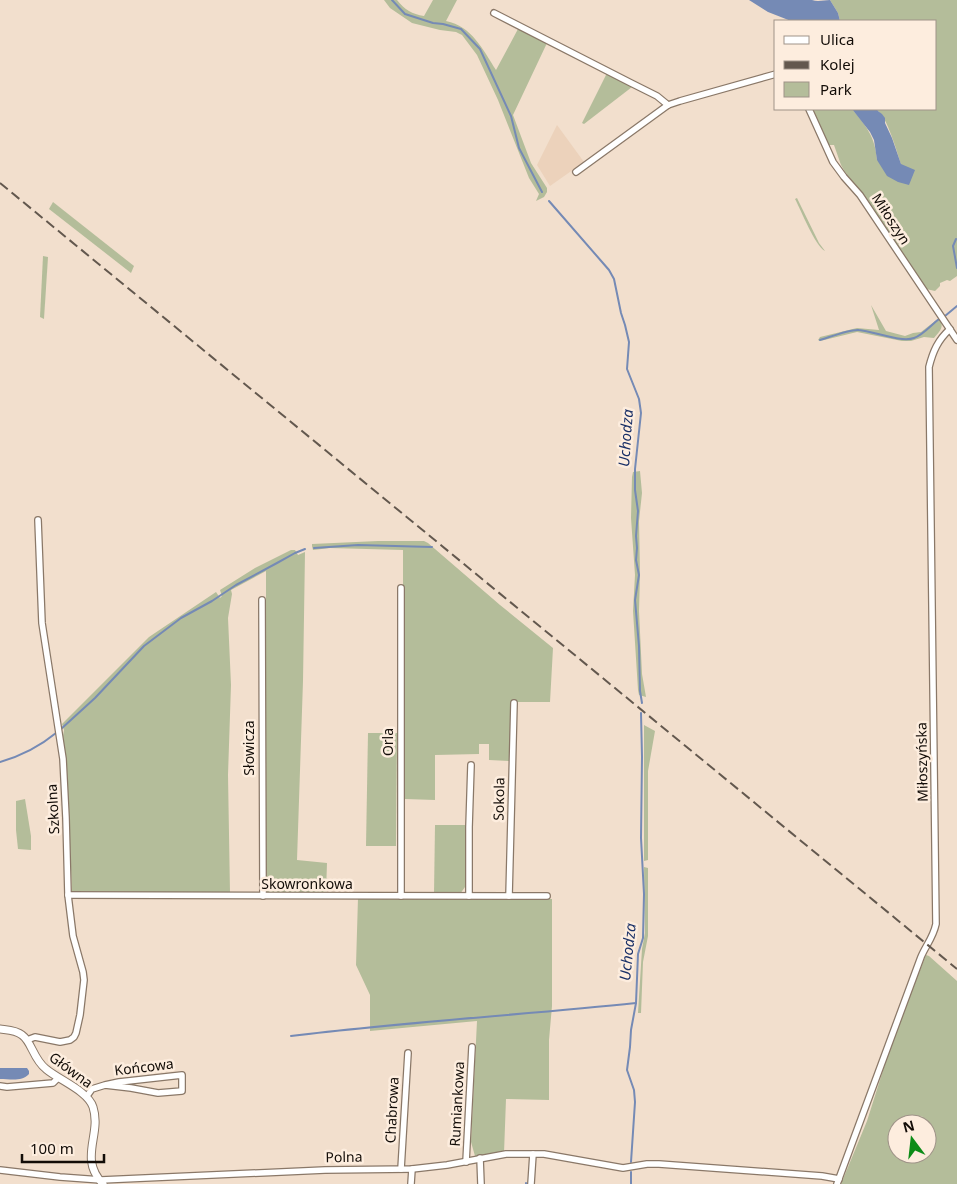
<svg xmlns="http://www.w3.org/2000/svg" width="957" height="1184" font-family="'Noto Sans',sans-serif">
  <rect width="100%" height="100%" fill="#f2dfcd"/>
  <path fill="#ecd2bb" d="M 557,125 L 584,162 L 550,186 L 537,165 Z"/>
  <g fill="#b4bd9a" fill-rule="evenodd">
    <path d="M 384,0 L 397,0 C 405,10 412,14 424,16 L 433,0 L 457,0 L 446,21 C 472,26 483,50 496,70 L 518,29 L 547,43 L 513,115 L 531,163 L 547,188 L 547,192 L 544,197 L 536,201 L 539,194 L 529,178 L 498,100 L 477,55 L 462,35 L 456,32 L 440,30 L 412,23 L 390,8 Z"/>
    <path d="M 830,0 L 957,0 L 957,276 L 950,281 L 947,280 L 940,283 L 940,286 L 935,291 L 926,289 L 859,190 L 845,172 L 841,165 L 834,145 L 829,145 L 813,109 L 852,109 C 866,126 875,136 877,160 L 901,164 C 897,152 887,117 878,111 L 877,109 L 936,109 L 936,21 L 840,21 L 838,13 Z"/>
    <path d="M 607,73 L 632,87 L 584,124 L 582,123 Z"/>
    <path d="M 797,198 L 819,243 L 825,251 C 815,246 801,210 795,199 Z"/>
    <path d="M 53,202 L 134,266 L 131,273 L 49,209 Z"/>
    <path d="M 43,256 L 48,257 L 44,319 L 40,317 Z"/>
    <path d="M 871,305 L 886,331 L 905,336 L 913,333 L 921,332 L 939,318 C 945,327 940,331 934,338 L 924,337 L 911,341 L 902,341 L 857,332 L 820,341 L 818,340 L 820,337 L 857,328 L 879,330 Z"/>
    <path d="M 640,471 L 642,493 L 639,521 L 640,574 L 639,611 L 642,674 L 646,697 L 639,695 L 638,690 L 633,611 L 635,575 L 631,518 L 632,477 L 633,472 Z"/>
    <path d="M 378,541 L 424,541 L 428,543 L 500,605 L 553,648 L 550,702 L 512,702 L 509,761 L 489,760 L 489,744 L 479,744 L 479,754 L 435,755 L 435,800 L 405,799 L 403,710 L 403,550 L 330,548 L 313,550 L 312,546 L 312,544 Z"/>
    <path d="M 291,550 L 295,550 L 298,555 L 305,552 L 303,681 L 297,860 L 327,863 L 326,893 L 266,892 L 266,571 L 231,590 L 232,594 L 228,618 L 231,685 L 228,775 L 230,893 L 72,891 L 67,780 L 63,736 L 64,730 L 62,724 L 149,637 L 216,592 L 220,598 L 222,596 L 220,590 L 255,568 Z"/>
    <path d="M 644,725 L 655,731 L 648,771 L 648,860 L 644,861 Z"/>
    <path d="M 368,733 L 397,733 L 396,846 L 366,846 Z"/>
    <path d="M 25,799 L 31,836 L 31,850 L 18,849 L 16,830 L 16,801 Z"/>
    <path d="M 435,825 L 465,825 L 465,887 L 460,894 L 434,894 Z"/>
    <path d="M 644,867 L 648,868 L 648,936 L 643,962 L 641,1013 L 638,1013 L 642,949 L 645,933 Z"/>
    <path d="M 358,898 L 552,899 L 552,1006 L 549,1040 L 549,1100 L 506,1099 L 504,1153 L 475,1156 L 471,1142 L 477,1021 L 370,1031 L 370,995 L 356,965 Z"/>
    <path d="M 926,955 L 929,956 L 957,981 L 957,1184 L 841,1184 L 867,1121 L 892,1042 ZM 897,1124 L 927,1124 L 927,1154 L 897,1154 Z"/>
  </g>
  <g fill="#758ab5">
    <path d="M 749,0 L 812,0 C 818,2 824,0 830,0 L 838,13 L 840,21 L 791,21 L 768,12 Z"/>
    <path d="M 852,109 L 877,109 L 878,111 L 882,114 L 885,118 L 885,123 L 892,138 L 901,164 L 915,170 L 909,185 L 898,182 L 887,176 L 877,160 L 874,140 L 870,132 Z"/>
    <path d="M 0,1068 L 27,1068 L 29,1071 L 29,1074 C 22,1082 10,1079 0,1079 Z"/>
  </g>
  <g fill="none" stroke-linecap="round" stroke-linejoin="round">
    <g stroke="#758ab5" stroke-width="2">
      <path d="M 392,0 L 405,14 L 433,23 L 443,24 L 461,29 L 480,49 L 511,116 L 519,148 L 542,192"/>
      <path d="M 549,201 L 609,270 L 614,279 L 621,313 L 625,325 L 629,342 L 627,369 L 639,399 L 641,413 L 635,469 L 635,490 L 638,511 L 636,536 L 637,548 L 636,560 L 639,575 L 635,600 L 639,646 L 640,691 L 642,703"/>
      <path d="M 956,239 L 953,246 L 957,268"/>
      <path d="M 945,316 L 957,306"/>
      <path d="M 820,340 C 830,337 850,329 859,330 C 873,331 901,343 914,338 C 923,335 931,325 939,319"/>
      <path d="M 314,548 L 358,545 L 432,547"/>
      <path d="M 61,729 L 95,698 L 144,646 L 181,618 L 212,601 L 236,585 L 277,563 L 295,553 L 305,549"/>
      <path d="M 0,762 C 21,756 39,747 56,733"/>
      <path d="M 291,1036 C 405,1022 521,1015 636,1003"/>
      <path d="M 631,1162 L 635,1102 L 634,1090 L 627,1070 L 630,1047 L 631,1030 L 636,1003 L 638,954 L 643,938 L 644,894 L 641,838 L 642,757 L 641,713"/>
      <path d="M 631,1172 L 631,1184"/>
      <path d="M 526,1183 L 526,1184"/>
    </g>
    <defs>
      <g id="minor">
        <path d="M 494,13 L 631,83 L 657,96 L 668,105"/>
        <path d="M 809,109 L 833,162 L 844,177 L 860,195 L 957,340"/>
        <path d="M 576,172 L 668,105 L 680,101 L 776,74"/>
        <path d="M 262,600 L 263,896"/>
        <path d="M 68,895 L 547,896"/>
        <path d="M 401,896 L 401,588"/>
        <path d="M 469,896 L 469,827 L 471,765"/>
        <path d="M 509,896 L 514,703"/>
        <path d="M 27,1040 L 35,1037 L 60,1042 L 70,1040 L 74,1037 L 76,1033 L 80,1015 L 84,980 L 83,972 L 73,936 L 68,895 L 66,818 L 63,759 L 42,623 L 38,520"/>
        <path d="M 0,1086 L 7,1087 L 53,1083 L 58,1078"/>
        <path d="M 87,1096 L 92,1089 L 105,1085 L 119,1082 L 182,1075 L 182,1091 L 158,1093 L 131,1088 L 105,1085"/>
        <path d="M 480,1158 L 481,1184"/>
        <path d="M 466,1162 L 472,1047"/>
        <path d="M 401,1169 L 408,1053"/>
        <path d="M 0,1170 L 60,1177 L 101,1180 L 325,1170 L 412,1169 L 447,1165 L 506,1154 L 544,1154 L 623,1168 L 647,1164 L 659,1164 L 822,1176 L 839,1179"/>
        <path d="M 411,1184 L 412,1169"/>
        <path d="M 531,1184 L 533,1154"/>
        <path d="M 837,1184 L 921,957 C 926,945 933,938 936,924 L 929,367 C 933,351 938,340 950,329"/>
      </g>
      <path id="tertiary" d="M 0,1029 C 7,1030 16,1030 22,1035 C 32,1042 33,1059 46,1069 C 59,1080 88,1091 93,1107 C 102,1135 78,1158 103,1184"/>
    </defs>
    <use href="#minor" stroke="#8a7868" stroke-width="8"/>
    <use href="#tertiary" stroke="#8a7868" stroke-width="9"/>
    <use href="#minor" stroke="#fff" stroke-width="5.5"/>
    <use href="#tertiary" stroke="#fff" stroke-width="7"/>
    <path stroke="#63584e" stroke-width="2" stroke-dasharray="10 5" stroke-linecap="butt" d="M 0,183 L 957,969"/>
  </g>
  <g text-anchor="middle" stroke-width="5" stroke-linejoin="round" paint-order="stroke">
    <g font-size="14" fill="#120c07" stroke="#fdedde">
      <text transform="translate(891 219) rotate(57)" y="5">Miłoszyn</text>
      <text transform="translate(388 742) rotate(-90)" y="5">Orla</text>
      <text transform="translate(249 748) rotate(-90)" y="5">Słowicza</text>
      <text transform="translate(922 762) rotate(-91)" y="5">Miłoszyńska</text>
      <text transform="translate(499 799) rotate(-89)" y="5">Sokola</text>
      <text transform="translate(53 809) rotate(-93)" y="5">Szkolna</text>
      <text x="307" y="889">Skowronkowa</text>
      <text transform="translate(144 1067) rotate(-7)" y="5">Końcowa</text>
      <text transform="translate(71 1070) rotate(36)" y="5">Główna</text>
      <text transform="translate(457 1104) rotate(-87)" y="5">Rumiankowa</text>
      <text transform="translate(392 1110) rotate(-87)" y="5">Chabrowa</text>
      <text transform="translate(344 1157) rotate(-1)" y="5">Polna</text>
    </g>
    <g font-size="15" font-style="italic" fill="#1a3067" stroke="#fdedde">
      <text transform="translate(626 438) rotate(-86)" y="5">Uchodza</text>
      <text transform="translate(628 952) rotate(-84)" y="5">Uchodza</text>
    </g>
  </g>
  <rect x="774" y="20" width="162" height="90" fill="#fdedde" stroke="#9f9388"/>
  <rect x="784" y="36" width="25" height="8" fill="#ffffff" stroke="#9f9388"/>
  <text x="820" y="45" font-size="15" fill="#120c07">Ulica</text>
  <rect x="784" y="61" width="25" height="8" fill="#63584e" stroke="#9f9388"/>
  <text x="820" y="70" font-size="15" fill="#120c07">Kolej</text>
  <rect x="784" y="82" width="25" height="15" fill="#b4bd9a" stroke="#9f9388"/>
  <text x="820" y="95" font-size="15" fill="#120c07">Park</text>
  <g transform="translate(912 1139) rotate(345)"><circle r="24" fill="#fdedde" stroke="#9f9388"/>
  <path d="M0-4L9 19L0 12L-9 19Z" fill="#0c8c17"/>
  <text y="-8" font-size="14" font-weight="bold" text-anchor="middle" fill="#120c07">N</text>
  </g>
  <path d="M22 1154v8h82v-8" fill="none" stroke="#120c07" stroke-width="2.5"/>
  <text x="30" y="1154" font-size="15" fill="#120c07" stroke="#fdedde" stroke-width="4" paint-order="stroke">100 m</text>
</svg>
